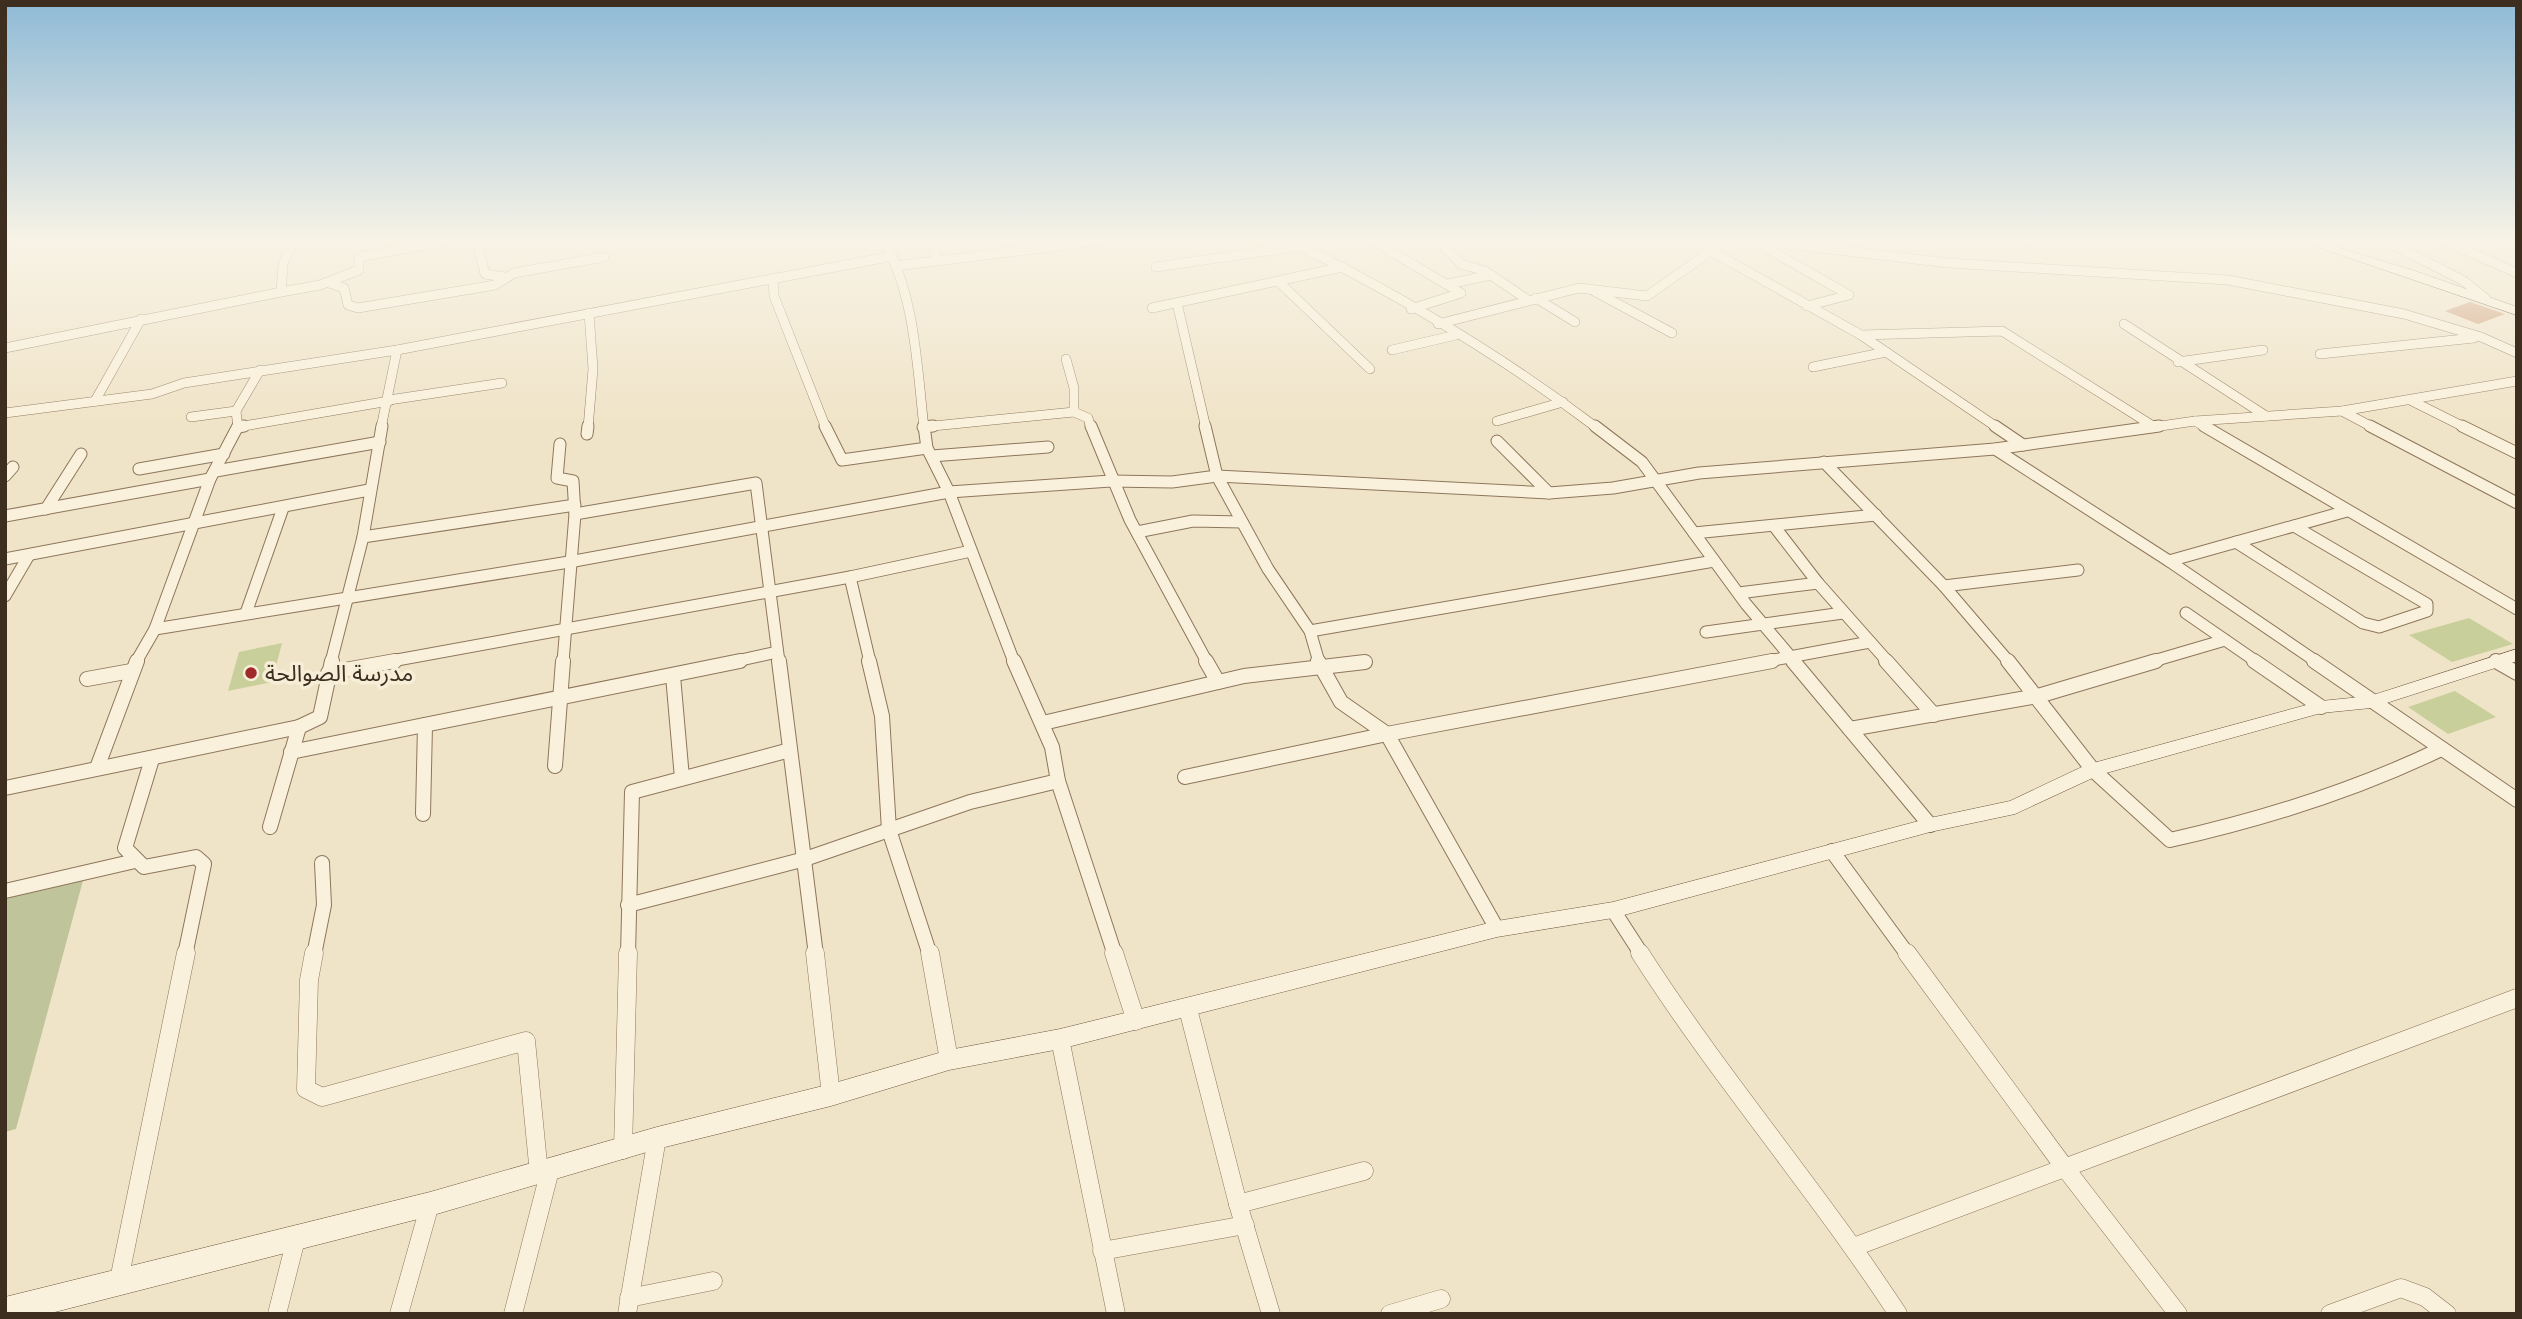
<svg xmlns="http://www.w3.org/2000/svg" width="2522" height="1319" font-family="Spectral,'Noto Sans Arabic',serif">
  <rect width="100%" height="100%" fill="#f0e4c8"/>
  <g fill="#c9cf9b">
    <path d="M 2469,618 L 2513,644 L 2452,662 L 2409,635 Z"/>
    <path d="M 282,643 L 272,682 L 228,691 L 239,652 Z"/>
    <path d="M 2455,691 L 2496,717 L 2448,734 L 2408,707 Z"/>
  </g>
  <path fill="#bfc49a" d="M 85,873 L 16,1129 L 5,1132 L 5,891 Z"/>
  <path fill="#cf9f7d" d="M 2470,302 L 2505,314 L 2478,324 L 2445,311 Z"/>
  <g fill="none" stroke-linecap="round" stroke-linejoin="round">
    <defs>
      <g id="street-far3">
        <path d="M 294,239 L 283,264 L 281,292 L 320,285 L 359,270 L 359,259 L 364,256 L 459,239"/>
        <path d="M 476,239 L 485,274 L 505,277"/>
        <path d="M 883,239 C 915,294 917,366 924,428"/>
        <path d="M 931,239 L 938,260"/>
        <path d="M 1286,239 C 1394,292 1501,355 1597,428"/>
        <path d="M 1370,239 L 1461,293 L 1411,309"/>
        <path d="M 1437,239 L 1461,264 L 1485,271 L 1528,300"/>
        <path d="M 1747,239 L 1948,263 L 2228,280 L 2404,314 L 2481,337 L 2517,353"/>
        <path d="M 2024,239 L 2029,242"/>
        <path d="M 2382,239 L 2464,281 L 2486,299"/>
        <path d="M 2440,239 L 2517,273"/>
        <path d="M 1754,241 L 1849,295 L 1807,306"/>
        <path d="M 1711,251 L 1861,335 L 1998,428"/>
        <path d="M 896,266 L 1115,239"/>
        <path d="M 1156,267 L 1301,246"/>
        <path d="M 773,278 L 774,296 L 826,428"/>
        <path d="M 329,283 L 344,288 L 348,305 L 358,308 L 495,285 L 514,273 L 604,257"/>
        <path d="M 1280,283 L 1370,369"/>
        <path d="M 1448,284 L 1491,275"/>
        <path d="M 1594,291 L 1672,333"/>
        <path d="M 1536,298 L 1575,322"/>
        <path d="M 1177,303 L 1206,428"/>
        <path d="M 1152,308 L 1343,267"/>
        <path d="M 1438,324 L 1579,288 L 1647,296 L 1711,251 L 1713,239"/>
        <path d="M 2124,324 L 2266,416"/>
        <path d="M 1861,335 L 2002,331 L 2153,426"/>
        <path d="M 5,348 L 281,292"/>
        <path d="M 1392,350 L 1456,335"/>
        <path d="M 2320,354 L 2474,338"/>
        <path d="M 1066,359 L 1074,388 L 1074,412 L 1088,418 L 1091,428"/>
        <path d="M 2178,362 L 2263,350"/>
        <path d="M 1813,367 L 1886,352"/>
        <path d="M 389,400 L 502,383"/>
        <path d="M 2410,400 L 2466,428"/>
        <path d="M 95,401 L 141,319"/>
        <path d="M 2342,411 L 2374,428"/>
        <path d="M 5,413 L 152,394 L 184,383 L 397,350 L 893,256"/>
        <path d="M 191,417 L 236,411"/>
        <path d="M 1497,421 L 1563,402"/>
        <path d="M 2195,421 L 2207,428"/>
        <path d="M 238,427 L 389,401"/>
        <path d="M 923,427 L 1074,412"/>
        <path d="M 238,428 L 236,411 L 260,370"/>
        <path d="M 381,428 L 397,350"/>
        <path d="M 588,428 L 593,369 L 589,313"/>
        <path d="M 2147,428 L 2195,421 L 2342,411 L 2517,381"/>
      </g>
      <g id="street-far2">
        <path d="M 825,426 L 842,460 L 927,448"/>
        <path d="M 924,426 L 927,448 L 949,492 L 1014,662"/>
        <path d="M 1091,426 L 1130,520 L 1207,662"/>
        <path d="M 1205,426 L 1217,476 L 1268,569 L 1310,631 L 1319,662"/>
        <path d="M 1595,426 L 1642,462 L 1746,604 L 1795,662"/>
        <path d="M 1995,426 L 2023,445"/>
        <path d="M 2204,426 L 2517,609"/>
        <path d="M 2370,426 L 2517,503"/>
        <path d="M 2462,426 L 2517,453"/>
        <path d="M 238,427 L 244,426"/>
        <path d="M 923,427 L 933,426"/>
        <path d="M 587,434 L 588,426"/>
        <path d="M 1497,441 L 1549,493"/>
        <path d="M 560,444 L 557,478 L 573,481 L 575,514 L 756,483 L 779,662"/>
        <path d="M 1995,449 L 2169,561 L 2317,662"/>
        <path d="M 932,456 L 1048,447"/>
        <path d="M 1824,462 L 1944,586 L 2009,662"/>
        <path d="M 139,469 L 224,454"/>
        <path d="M 216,471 L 380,442"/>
        <path d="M 5,476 L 13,467"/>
        <path d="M 46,509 L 81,454"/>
        <path d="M 5,516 L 210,479"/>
        <path d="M 1774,526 L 1818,583 L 1888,662"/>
        <path d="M 1137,532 L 1193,521 L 1242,522"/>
        <path d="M 1694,533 L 1876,515"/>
        <path d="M 363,537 L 575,505"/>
        <path d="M 2236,542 L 2363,623 L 2379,627 L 2427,611 L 2427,604 L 2294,526"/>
        <path d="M 5,559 L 369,490"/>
        <path d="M 2169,561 L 2347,511"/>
        <path d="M 850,577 L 870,662"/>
        <path d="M 1944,586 L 2078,570"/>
        <path d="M 1739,593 L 1818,583"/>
        <path d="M 5,596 L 29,555"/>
        <path d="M 246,613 L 283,508"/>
        <path d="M 2186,613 L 2257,662"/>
        <path d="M 155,629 L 569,562 L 949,492 L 1111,481 L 1172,482 L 1217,476 L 1549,493 L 1613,488 L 1699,473 L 1995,449 L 2159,426"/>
        <path d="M 1310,631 L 1714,561"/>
        <path d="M 1706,632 L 1843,613"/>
        <path d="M 2496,661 L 2498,662"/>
        <path d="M 136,662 L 155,629 L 210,479 L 238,426"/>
        <path d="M 331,662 L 363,537 L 382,426"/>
        <path d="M 386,662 L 850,577 L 971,551"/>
        <path d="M 563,662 L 575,514"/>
        <path d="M 732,662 L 777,652"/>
        <path d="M 1359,662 L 1365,662"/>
        <path d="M 1763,662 L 1870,642"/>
        <path d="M 2150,662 L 2225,640"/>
      </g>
      <g id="street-far1">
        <path d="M 779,661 L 816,955"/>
        <path d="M 869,661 L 882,716 L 889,830 L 930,955"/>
        <path d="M 1014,661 L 1052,747 L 1058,781 L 1115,955"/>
        <path d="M 1206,661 L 1218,682"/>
        <path d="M 1318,661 L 1341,702 L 1387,734 L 1497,929"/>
        <path d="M 1793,661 L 1930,825"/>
        <path d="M 1886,661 L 1934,715"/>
        <path d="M 2008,661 L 2093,770 L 2170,840 C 2264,819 2354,791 2441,749"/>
        <path d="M 2254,661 L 2321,707"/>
        <path d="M 2314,661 L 2517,800"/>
        <path d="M 2496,661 L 2517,673"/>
        <path d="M 328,673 L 395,661"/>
        <path d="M 673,676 L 682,778"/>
        <path d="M 87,679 L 131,671"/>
        <path d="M 1043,723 L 1244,676 L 1365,662"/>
        <path d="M 1850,729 L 2038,696 L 2156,661"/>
        <path d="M 291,752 L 740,661"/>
        <path d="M 152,759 L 125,848 L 144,867 L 196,857 L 204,864 L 185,955"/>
        <path d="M 555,766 L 563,661"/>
        <path d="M 97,768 L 137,661"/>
        <path d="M 1185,777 L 1387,734 L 1772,661"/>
        <path d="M 5,788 L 299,727"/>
        <path d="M 423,814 L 425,725"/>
        <path d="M 270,827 L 299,727 L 320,717 L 332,661"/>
        <path d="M 1832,851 L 1908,955"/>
        <path d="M 5,891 L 135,861"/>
        <path d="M 628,905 L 805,859 L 970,802 L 1058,781"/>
        <path d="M 1613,910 L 1642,955"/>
        <path d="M 314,955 L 324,905 L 322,863"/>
        <path d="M 628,955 L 632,792 L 790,750"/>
      </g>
      <g id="street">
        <path d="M 314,953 L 309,980 L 306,1089 L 322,1097 L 526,1041 L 539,1174"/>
        <path d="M 815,953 L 831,1095"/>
        <path d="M 930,953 L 949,1060"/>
        <path d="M 1114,953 L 1136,1021"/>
        <path d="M 1640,953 C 1720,1078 1817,1190 1898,1314"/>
        <path d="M 1907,953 L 2065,1168 L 2178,1314"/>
        <path d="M 1188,1009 L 1238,1204 L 1271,1314"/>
        <path d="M 1060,1039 L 1116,1314"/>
        <path d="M 623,1150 L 628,953"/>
        <path d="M 1238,1204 L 1364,1171"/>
        <path d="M 1854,1247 L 2517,998"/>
        <path d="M 1102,1251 L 1245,1225"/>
        <path d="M 119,1280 L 186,953"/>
        <path d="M 629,1298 L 713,1281"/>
        <path d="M 277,1314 L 296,1239"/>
        <path d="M 399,1314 L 430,1204"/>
        <path d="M 513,1314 L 550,1170"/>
        <path d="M 627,1314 L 657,1138"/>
        <path d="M 1390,1314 L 1441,1299"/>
        <path d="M 2330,1314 L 2401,1288 L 2425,1297 L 2447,1314"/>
      </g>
      <g id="secondary">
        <path d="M 2294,239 L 2310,239 L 2415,271 L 2517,307 L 2517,315 Z"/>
        <path d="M 2517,649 L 2517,661 L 2371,708 L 2321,713 L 2099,775 L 2015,814 L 1930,832 L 1613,918 L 1497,937 L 1060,1049 L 949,1070 L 831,1106 L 657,1149 L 430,1216 L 47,1314 L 5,1314 L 5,1297 L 430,1192 L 657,1127 L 831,1084 L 949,1050 L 1060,1029 L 1497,921 L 1613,902 L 1930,818 L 2010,801 L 2086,765 L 2321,701 L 2370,696 Z"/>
      </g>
    </defs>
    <use href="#street-far3" stroke="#8d765c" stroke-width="10"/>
    <use href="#street-far2" stroke="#8d765c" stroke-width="13"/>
    <use href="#street-far1" stroke="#8d765c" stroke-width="16"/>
    <use href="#street" stroke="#8d765c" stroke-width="19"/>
    <use href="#secondary" stroke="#6f573f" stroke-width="1"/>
    <use href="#street-far3" stroke="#faf1dc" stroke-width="9"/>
    <use href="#street-far2" stroke="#faf1dc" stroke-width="11"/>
    <use href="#street-far1" stroke="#faf1dc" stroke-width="14"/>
    <use href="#street" stroke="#faf1dc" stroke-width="18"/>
    <use href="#secondary" fill="#faf1dc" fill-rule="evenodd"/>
  </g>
  <linearGradient id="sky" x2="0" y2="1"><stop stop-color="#8fbad6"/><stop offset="0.57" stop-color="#f8f3e6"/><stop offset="1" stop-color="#f8f3e6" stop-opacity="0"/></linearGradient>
  <rect width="2522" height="423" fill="url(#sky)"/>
  <circle fill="#9e2a2b" stroke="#f7eed8" stroke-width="2.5" cx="251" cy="673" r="7"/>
  <g text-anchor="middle" stroke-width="7" stroke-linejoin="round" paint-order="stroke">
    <g font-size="23" fill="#3d2e20" stroke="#f7eed8" text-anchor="start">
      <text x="265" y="681">مدرسة الصوالحة</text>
    </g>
  </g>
  <rect width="2522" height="1319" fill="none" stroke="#3d2e20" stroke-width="14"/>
</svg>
